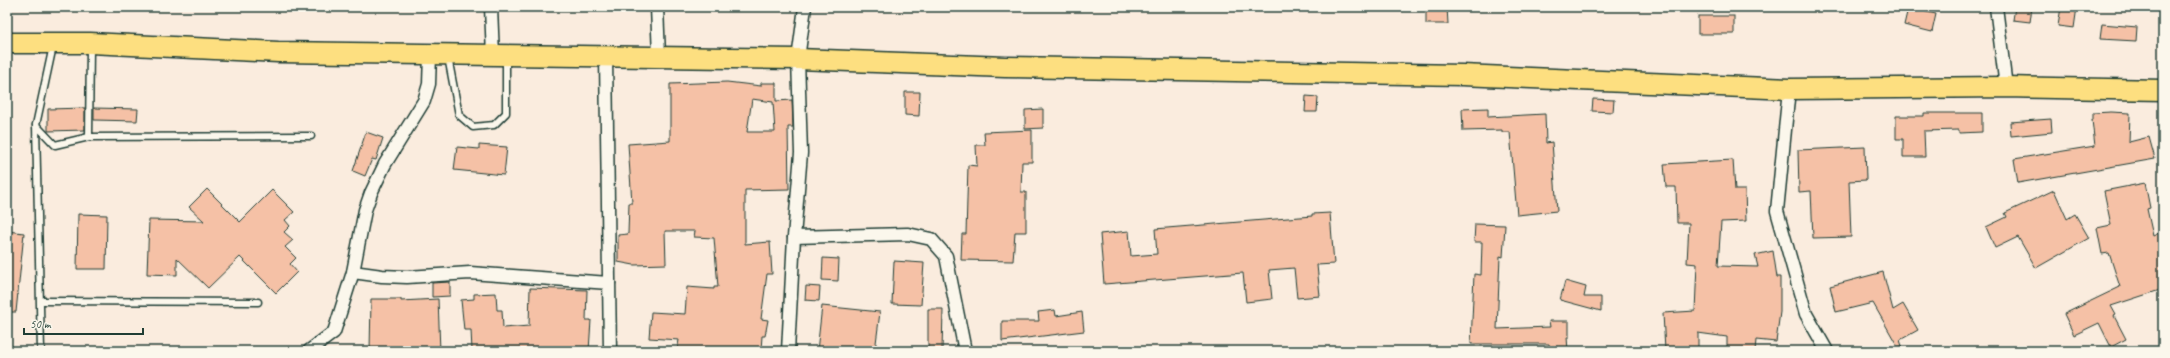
<svg xmlns="http://www.w3.org/2000/svg" width="2170" height="358" font-family="Caveat,sans-serif">
  <rect width="100%" height="100%" fill="#faecde"/>
  <filter id="ink" filterUnits="userSpaceOnUse"><feTurbulence type="fractalNoise" baseFrequency=".025" numOctaves="2"/><feDisplacementMap in="SourceGraphic" scale="8" xChannelSelector="R" yChannelSelector="G"/><feConvolveMatrix kernelMatrix="1 2 1 2 8 2 1 2 1" color-interpolation-filters="sRGB"/></filter>
  <g filter="url(#ink)">
    <g fill="#f5c1a6" stroke="#1f3d34" fill-rule="evenodd">
      <path d="M 1426,7 L 1447,7 L 1448,24 L 1426,24 Z"/>
      <path d="M 2015,7 L 2032,7 L 2030,22 L 2013,20 Z"/>
      <path d="M 2061,7 L 2077,7 L 2074,28 L 2058,26 Z"/>
      <path d="M 1908,8 L 1936,14 L 1932,32 L 1904,25 Z"/>
      <rect x="1698" y="16" width="36" height="18"/>
      <path d="M 2102,24 L 2137,27 L 2136,41 L 2100,39 Z"/>
      <path d="M 727,82 L 761,86 L 761,83 L 776,83 L 776,101 L 792,100 L 793,127 L 788,127 L 789,189 L 745,190 L 745,244 L 770,242 L 772,274 L 767,274 L 761,319 L 768,320 L 765,336 L 762,336 L 761,350 L 677,351 L 679,340 L 649,338 L 651,312 L 685,314 L 687,287 L 714,289 L 714,287 L 718,287 L 714,238 L 694,237 L 695,231 L 665,231 L 666,264 L 634,265 L 618,262 L 618,235 L 628,234 L 629,203 L 632,203 L 628,144 L 670,141 L 670,84 ZM 752,99 L 773,102 L 775,132 L 747,132 Z"/>
      <path d="M 905,92 L 920,92 L 919,116 L 905,115 Z"/>
      <path d="M 1306,96 L 1318,97 L 1317,112 L 1305,112 Z"/>
      <path d="M 1593,99 L 1614,100 L 1613,112 L 1592,111 Z"/>
      <path d="M 85,108 L 85,130 L 48,131 L 48,109 Z"/>
      <path d="M 94,108 L 138,109 L 137,121 L 94,120 Z"/>
      <path d="M 1488,108 L 1488,117 L 1545,114 L 1546,143 L 1552,142 L 1557,211 L 1517,215 L 1510,132 L 1502,132 L 1502,130 L 1463,131 L 1462,109 Z"/>
      <path d="M 1043,109 L 1043,128 L 1025,129 L 1025,110 Z"/>
      <path d="M 2111,112 L 2130,113 L 2129,142 L 2149,137 L 2155,159 L 2018,183 L 2014,159 L 2095,146 L 2092,120 L 2093,120 L 2093,113 Z"/>
      <path d="M 1924,113 L 1982,113 L 1982,132 L 1959,133 L 1959,130 L 1924,131 L 1925,157 L 1903,157 L 1903,139 L 1896,139 L 1896,116 L 1924,116 Z"/>
      <path d="M 2051,119 L 2052,132 L 2011,136 L 2010,122 Z"/>
      <path d="M 1032,130 L 1032,162 L 1022,162 L 1021,192 L 1026,192 L 1026,232 L 1015,232 L 1013,261 L 961,260 L 962,234 L 966,234 L 968,165 L 977,166 L 976,145 L 985,145 L 984,132 Z"/>
      <path d="M 366,132 L 383,138 L 376,160 L 372,159 L 365,176 L 353,171 Z"/>
      <path d="M 479,145 L 507,147 L 504,175 L 454,170 L 457,147 L 479,149 Z"/>
      <path d="M 1865,147 L 1866,180 L 1849,181 L 1851,237 L 1813,238 L 1811,191 L 1799,192 L 1798,150 Z"/>
      <path d="M 1733,160 L 1735,190 L 1745,190 L 1746,221 L 1721,222 L 1718,266 L 1758,267 L 1755,255 L 1773,251 L 1777,277 L 1780,277 L 1780,312 L 1776,342 L 1756,340 L 1755,351 L 1727,351 L 1727,337 L 1698,333 L 1698,351 L 1665,351 L 1663,313 L 1695,311 L 1697,264 L 1687,263 L 1689,223 L 1677,223 L 1676,187 L 1666,187 L 1664,164 Z"/>
      <path d="M 2145,183 L 2150,208 L 2147,209 L 2153,236 L 2163,231 L 2163,289 L 2111,306 L 2116,315 L 2114,316 L 2126,339 L 2111,347 L 2099,323 L 2074,335 L 2064,314 L 2120,287 L 2109,253 L 2102,254 L 2097,228 L 2111,225 L 2104,191 Z"/>
      <path d="M 207,189 L 240,222 L 272,190 L 294,212 L 285,220 L 290,226 L 284,232 L 293,240 L 285,247 L 296,258 L 290,264 L 297,272 L 276,293 L 240,257 L 208,288 L 177,258 L 177,275 L 147,274 L 149,220 L 204,221 L 189,207 Z"/>
      <path d="M 2054,190 L 2067,219 L 2075,214 L 2089,238 L 2036,268 L 2018,237 L 1995,248 L 1986,227 L 2007,217 L 2005,213 Z"/>
      <path d="M 1330,213 L 1334,264 L 1317,265 L 1320,296 L 1297,298 L 1294,268 L 1269,270 L 1272,299 L 1246,302 L 1243,273 L 1104,284 L 1100,234 L 1129,231 L 1131,256 L 1157,254 L 1155,229 L 1312,216 L 1312,214 Z"/>
      <path d="M 78,214 L 107,215 L 106,269 L 77,269 Z"/>
      <path d="M 1475,224 L 1505,225 L 1503,257 L 1500,256 L 1497,329 L 1550,327 L 1549,321 L 1569,321 L 1569,337 L 1567,337 L 1568,351 L 1550,351 L 1549,344 L 1471,344 L 1474,274 L 1481,275 L 1482,242 L 1474,242 Z"/>
      <path d="M 7,231 L 24,233 L 16,312 L 7,312 Z"/>
      <path d="M 823,258 L 839,259 L 838,281 L 822,280 Z"/>
      <path d="M 894,261 L 924,263 L 921,305 L 892,304 Z"/>
      <path d="M 1883,272 L 1893,310 L 1903,304 L 1918,330 L 1900,340 L 1902,346 L 1898,347 L 1873,303 L 1836,312 L 1830,286 Z"/>
      <path d="M 1565,281 L 1586,287 L 1584,297 L 1601,297 L 1601,311 L 1560,300 Z"/>
      <path d="M 450,282 L 450,296 L 432,297 L 432,283 Z"/>
      <path d="M 806,286 L 820,287 L 819,301 L 805,300 Z"/>
      <path d="M 530,288 L 587,290 L 586,320 L 591,320 L 589,351 L 472,351 L 471,330 L 464,330 L 461,300 L 474,299 L 474,294 L 496,293 L 497,310 L 502,310 L 503,328 L 529,326 Z"/>
      <path d="M 371,299 L 401,299 L 401,301 L 438,299 L 440,351 L 370,351 Z"/>
      <path d="M 822,306 L 880,312 L 875,351 L 817,351 Z"/>
      <path d="M 928,309 L 943,309 L 942,351 L 928,351 Z"/>
      <path d="M 1055,310 L 1056,316 L 1082,312 L 1084,331 L 1002,341 L 1002,321 L 1039,321 L 1038,312 Z"/>
    </g>
    <g fill="none" stroke-linecap="round" stroke-linejoin="round">
      <defs>
        <g id="lane">
          <path d="M 448,57 L 459,115 L 473,127 L 494,125 L 506,113 L 506,58"/>
          <path d="M 36,125 L 55,145 L 89,137 L 311,136"/>
          <path d="M 89,137 L 90,46"/>
          <path d="M 41,301 L 258,302"/>
          <path d="M 41,351 L 36,125 L 53,46"/>
        </g>
        <g id="street">
          <path d="M 491,7 L 493,56"/>
          <path d="M 657,7 L 659,56"/>
          <path d="M 1996,7 L 2006,87"/>
          <path d="M 606,57 L 610,351"/>
          <path d="M 1789,89 L 1777,211 L 1806,314 L 1827,351"/>
          <path d="M 794,237 L 908,234 L 931,239 L 946,256 L 965,351"/>
          <path d="M 353,272 L 382,276 L 407,277 L 470,273 L 609,283"/>
          <path d="M 309,351 L 334,332 L 353,272 L 365,210 L 371,193 L 385,164 L 424,101 L 429,84 L 430,55"/>
          <path d="M 788,351 L 794,237 L 801,153 L 798,59 L 805,7"/>
        </g>
        <path id="primary" d="M 7,43 L 90,43 L 278,52 L 798,59 L 1005,67 L 1462,75 L 1789,89 L 2006,87 L 2163,90"/>
      </defs>
      <use href="#lane" stroke="#1f3d34" stroke-width="9"/>
      <use href="#street" stroke="#1f3d34" stroke-width="15"/>
      <use href="#primary" stroke="#1f3d34" stroke-width="23"/>
      <use href="#lane" stroke="#fbf7ec" stroke-width="6"/>
      <use href="#street" stroke="#fbf7ec" stroke-width="12"/>
      <use href="#primary" stroke="#fddf80" stroke-width="20"/>
    </g>
  </g>
  <rect width="2170" height="358" fill="none" stroke="#fbf7ec" stroke-width="24"/>
  <rect x="12" y="12" width="2146" height="334" fill="none" stroke="#1f3d34" stroke-width="1.5" filter="url(#ink)"/>
  <path d="M24 328v6h119v-6" fill="none" stroke="#1f3d34" stroke-width="2"/>
  <text x="30" y="328" font-size="12" fill="#1f3d34" stroke="#fbf7ec" stroke-width="3" paint-order="stroke">50 m</text>
</svg>
